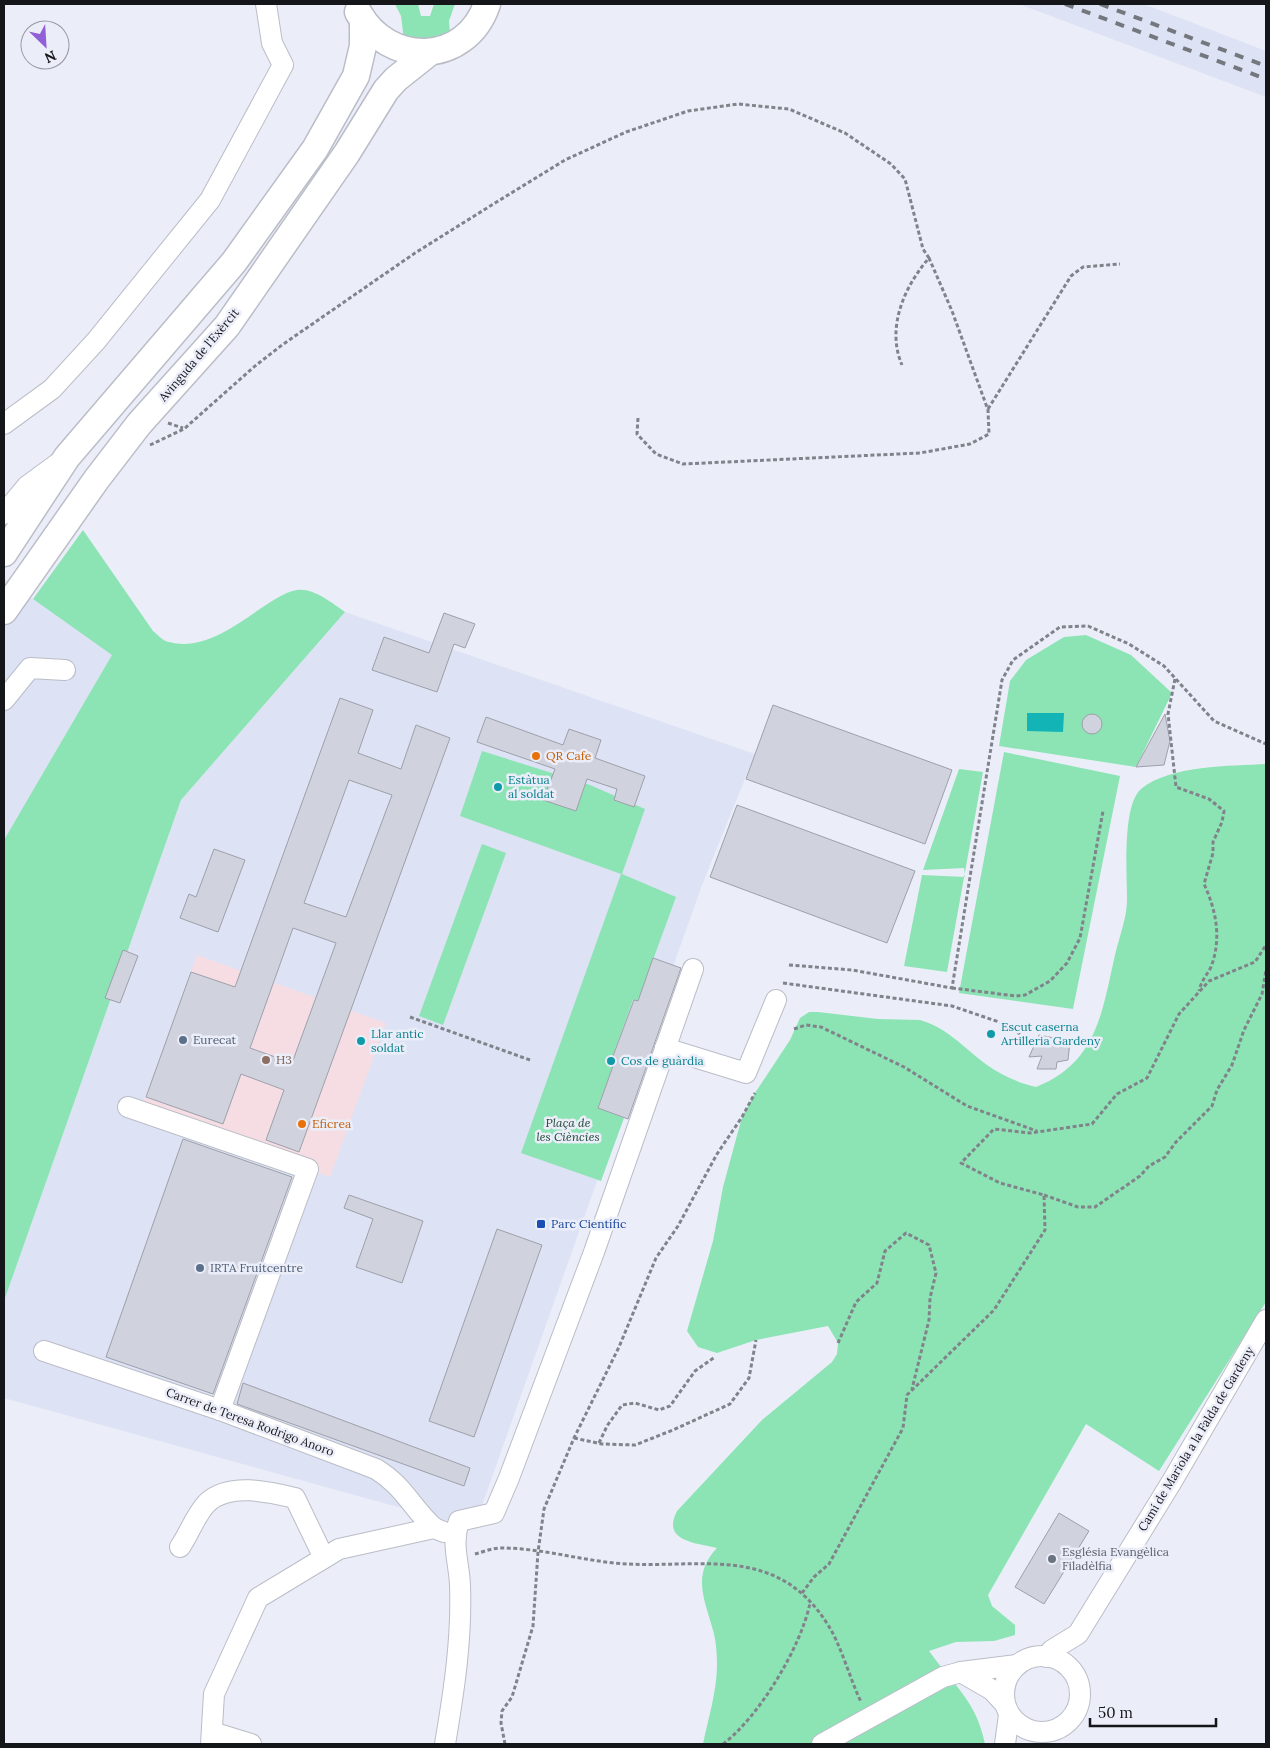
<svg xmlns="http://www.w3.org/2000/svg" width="1270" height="1748" font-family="Lora,serif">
  <rect width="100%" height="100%" fill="#ebeef9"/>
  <g fill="#dde2f4">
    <path d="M 1019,4 L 1143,4 L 1149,6 L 1266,51 L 1266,97 Z"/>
    <path d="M 4,579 L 113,654 L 4,840 Z"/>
    <path d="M 345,612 L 755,754 L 702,885 L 474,1528 L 4,1398 L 4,1301 L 181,800 Z"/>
  </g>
  <path fill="#f6dde4" d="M 197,955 L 386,1023 L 330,1177 L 141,1109 Z"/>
  <g fill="#8ce4b5">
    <path d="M 395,4 L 418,4 L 421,16 L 430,16 L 434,4 L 455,4 L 449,21 L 450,34 L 436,41 L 404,40 L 401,16 Z"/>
    <path d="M 83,530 L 153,631 C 158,635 163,641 169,642 C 205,652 241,621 269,603 C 277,598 288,591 297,590 C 314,588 332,603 345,612 L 181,800 L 4,1301 L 4,840 L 112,655 L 33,599 Z"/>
    <path d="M 1086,635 L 1131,655 L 1172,693 L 1136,767 L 999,746 L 1010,681 L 1026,660 L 1064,637 Z"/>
    <path d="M 482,751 L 590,785 L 645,809 L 622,874 L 676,897 L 638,1001 L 633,1000 L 611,1061 L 613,1066 L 598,1108 L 624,1118 L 601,1181 L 521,1153 L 621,874 L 460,816 Z"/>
    <path d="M 1004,752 L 1120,776 L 1073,1009 L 959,993 Z"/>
    <path d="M 1266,764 L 1266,1302 L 1159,1471 L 1086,1424 L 988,1595 L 992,1606 L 1015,1625 L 1015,1635 L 994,1641 L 956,1642 L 929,1651 C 954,1686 976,1700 985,1744 L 703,1744 C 708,1719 717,1691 717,1665 C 717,1652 716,1639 712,1627 C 704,1598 692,1574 717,1548 C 697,1543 661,1542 677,1511 L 762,1420 L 832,1362 L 837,1354 L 838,1343 L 828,1326 L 756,1340 L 717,1353 L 698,1347 L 687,1331 L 713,1241 L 723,1187 L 742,1117 L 755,1093 L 790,1040 L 800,1018 L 809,1012 L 818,1012 L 878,1019 L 920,1020 C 948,1028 964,1048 987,1065 C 1001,1075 1019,1083 1036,1087 C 1097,1063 1102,1012 1115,955 C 1119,938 1127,917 1127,900 C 1127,875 1122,805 1141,789 C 1170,765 1231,766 1266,764 Z"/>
    <path d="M 959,769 L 983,772 L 947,972 L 904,966 L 922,875 L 965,877 L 964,868 L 923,870 Z"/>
    <path d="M 482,844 L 506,853 L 443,1025 L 419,1016 Z"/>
  </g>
  <path fill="#12b4b6" d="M 1027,713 L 1064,713 L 1063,732 L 1027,731 Z"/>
  <g fill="#d0d2dd" stroke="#9da0aa" fill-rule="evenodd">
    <path d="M 444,613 L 475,624 L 465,648 L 454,644 L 437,692 L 372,670 L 384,637 L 429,653 Z"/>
    <path d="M 340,698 L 373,710 L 358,753 L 401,769 L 416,725 L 450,738 L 299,1152 L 266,1140 L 284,1090 L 241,1074 L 223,1124 L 146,1097 L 191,972 L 235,987 ZM 349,780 L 392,795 L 346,917 L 304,903 ZM 293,928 L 336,943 L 292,1063 L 250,1048 Z"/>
    <path d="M 773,705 L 952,770 L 925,844 L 746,779 Z"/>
    <circle cx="1092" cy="724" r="10"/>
    <path d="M 1165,714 L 1170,741 L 1164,765 L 1136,767 Z"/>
    <path d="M 486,717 L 563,745 L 569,729 L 601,740 L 595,758 L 645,776 L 634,807 L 614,800 L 617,789 L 587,779 L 576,811 L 543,800 L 555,769 L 477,742 Z"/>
    <path d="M 737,805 L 915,871 L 887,943 L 710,877 Z"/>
    <path d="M 214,849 L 245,860 L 218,932 L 180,918 L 189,894 L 196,897 Z"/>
    <path d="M 123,950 L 138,956 L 120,1003 L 105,998 Z"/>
    <path d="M 653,958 L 681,968 L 628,1119 L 598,1108 L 613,1066 L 610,1064 L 634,1000 L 638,1001 Z"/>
    <path d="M 1039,1035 L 1070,1041 L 1068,1060 L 1057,1062 L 1056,1069 L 1037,1069 L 1042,1056 L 1029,1057 Z"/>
    <path d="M 183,1139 L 292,1177 L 213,1394 L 106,1357 Z"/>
    <path d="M 349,1195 L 423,1221 L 402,1283 L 356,1267 L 373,1219 L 344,1208 Z"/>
    <path d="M 497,1229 L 542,1245 L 474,1437 L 429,1421 Z"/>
    <path d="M 243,1383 L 470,1468 L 464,1486 L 237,1404 Z"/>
    <path d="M 1059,1513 L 1089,1531 L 1044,1604 L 1015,1587 Z"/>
  </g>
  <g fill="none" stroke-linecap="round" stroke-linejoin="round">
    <defs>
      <g id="minor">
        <path d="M 4,424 L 52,389 L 96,341 L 210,200 L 283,65 L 272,43 L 266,4"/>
        <path d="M 4,514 L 27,486 L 57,464"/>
        <path d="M 4,700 L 30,668 L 65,670"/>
        <path d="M 665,1048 L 746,1073 L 776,1000"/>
        <path d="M 128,1107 L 308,1169 L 220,1410"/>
        <path d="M 44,1351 L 220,1410 L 376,1469 C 404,1486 411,1507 434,1528"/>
        <path d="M 180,1547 C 189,1534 196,1514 207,1503 C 229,1482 270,1492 295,1498 L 324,1558"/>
        <circle cx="1042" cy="1694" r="38"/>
        <path d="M 1046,1657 L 1052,1650 L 1078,1634 L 1171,1483 L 1266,1320"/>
        <path d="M 961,1672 L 992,1690 L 1004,1703"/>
        <path d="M 212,1732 L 251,1744"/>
        <path d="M 211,1744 L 214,1694 L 258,1598 L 339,1549 L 434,1528 L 444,1532"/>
        <path d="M 445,1744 C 454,1691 462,1639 460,1585 C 459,1561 451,1545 459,1521 L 494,1513 L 509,1478 L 594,1252 L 693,969"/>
        <path d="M 822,1744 L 943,1677 L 961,1672 L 1017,1665"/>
        <path d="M 1005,1744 L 1009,1715"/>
      </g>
      <g id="major">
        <path d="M 358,12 C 388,67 466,66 487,4"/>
        <path d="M 4,553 L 67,457 L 234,262 L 315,149 L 356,76 L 363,46 L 363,20"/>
        <path d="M 4,611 L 96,480 L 139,424 L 227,326 L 347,153 L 386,90 L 396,79 L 430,52"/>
      </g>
    </defs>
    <use href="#minor" stroke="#babdc7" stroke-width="22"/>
    <use href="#major" stroke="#babdc7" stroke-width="29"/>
    <g stroke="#81838b" stroke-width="3" stroke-dasharray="4 2.5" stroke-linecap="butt">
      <path d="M 988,409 L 1071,276 L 1083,267 L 1120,264"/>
      <path d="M 638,418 L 637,434 L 656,454 L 683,464 L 920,453 L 970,444 L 989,434 L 988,410 L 952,311 L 929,258"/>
      <path d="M 168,423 L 183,428"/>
      <path d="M 150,445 L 184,429 L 255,366 L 282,345 L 415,253 L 495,203 L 565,160 L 626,132 L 688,111 L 738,104 L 789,109 L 845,133 L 891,164 L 905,179 L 923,249 L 929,258 C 904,287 886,328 902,365"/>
      <path d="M 1175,679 L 1168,714 L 1176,787 L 1209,799 L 1224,811 L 1222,822 L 1213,842 L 1213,853 L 1204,884 C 1216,910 1222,938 1211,967 C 1207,975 1201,981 1199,991"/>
      <path d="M 789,965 L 852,970 L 952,988 L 1002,680 L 1013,660 L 1060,627 L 1088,626 L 1129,644 L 1164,666 L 1214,721 L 1266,744"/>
      <path d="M 783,983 L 952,1006 L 1002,1023 L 1022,1035"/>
      <path d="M 952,988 L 1016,996 L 1025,995 L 1050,981 L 1067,963 L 1080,938 L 1103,811"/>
      <path d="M 410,1017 L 530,1060"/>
      <path d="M 794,1029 L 806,1025 L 821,1027 L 904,1067 L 967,1106 L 1037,1131"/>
      <path d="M 1044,1195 L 1078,1207 L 1095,1207 L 1140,1176 L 1149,1166 L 1165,1157 L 1176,1142 L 1212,1106 L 1217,1090 L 1232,1065 L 1244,1030 L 1262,994 L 1266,970"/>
      <path d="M 838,1343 L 856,1302 L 877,1283 L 885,1251 L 906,1233 L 929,1245 L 936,1273 L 930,1298 L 929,1320 L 912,1389"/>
      <path d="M 574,1438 L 602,1444 L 635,1445 L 673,1430 L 730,1404 L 749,1378 L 756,1340"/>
      <path d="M 599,1443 L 607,1426 L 622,1405 L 635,1403 L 659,1410 L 670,1406 L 695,1371 L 715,1357"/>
      <path d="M 475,1554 C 483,1552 492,1548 501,1548 C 539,1548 576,1559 614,1563 C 695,1571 775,1540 828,1625 C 841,1645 850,1679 861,1702"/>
      <path d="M 802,1593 L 814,1577 L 829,1564 L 903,1428 L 907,1395 L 994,1310 L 1045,1230 L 1044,1195 L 1000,1183 L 961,1163 L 994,1129 L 1030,1133 L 1092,1124 L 1117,1094 L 1147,1078 L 1179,1014 L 1209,981 L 1255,962 L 1266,945"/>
      <path d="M 505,1744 L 501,1723 L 502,1711 L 512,1697 L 533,1626 L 538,1552 L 544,1509 L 574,1438 L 619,1347 L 656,1258 L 678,1226 L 717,1154 L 742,1117 L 755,1093"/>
      <path d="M 723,1744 C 759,1717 801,1647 810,1603"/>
    </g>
    <use href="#minor" stroke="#fff" stroke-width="20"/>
    <use href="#major" stroke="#fff" stroke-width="26"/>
    <g stroke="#75777e" stroke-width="4" stroke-dasharray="9 9" stroke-linecap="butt">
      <path d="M 1065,4 L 1266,79"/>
      <path d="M 1100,4 L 1266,66"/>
    </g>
  </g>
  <g fill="#e8710a" stroke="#ebeef9" stroke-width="2">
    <circle cx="536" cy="756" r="5"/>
    <circle cx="302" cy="1124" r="5"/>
  </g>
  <g fill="#0f9aa8" stroke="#ebeef9" stroke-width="2">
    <circle cx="498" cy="787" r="5"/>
    <circle cx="991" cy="1034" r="5"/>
    <circle cx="361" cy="1041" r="5"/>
    <circle cx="611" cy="1061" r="5"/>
  </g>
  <g fill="#5c6f8a" stroke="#ebeef9" stroke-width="2">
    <circle cx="183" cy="1040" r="5"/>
    <circle cx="200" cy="1268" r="5"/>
  </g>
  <circle fill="#8d6e63" stroke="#ebeef9" stroke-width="2" cx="266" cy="1060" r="5"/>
  <rect fill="#1a4fb4" stroke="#ebeef9" stroke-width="2" x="536" y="1219" width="10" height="10" rx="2.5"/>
  <circle fill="#6b7280" stroke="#ebeef9" stroke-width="2" cx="1052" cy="1559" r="5"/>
  <g text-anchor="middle" stroke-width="5" stroke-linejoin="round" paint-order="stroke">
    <g font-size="12" fill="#15161a" stroke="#ebeef9">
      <text transform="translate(199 355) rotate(-50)" y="4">Avinguda de l'Exèrcit</text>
      <text transform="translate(250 1422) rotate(20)" y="4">Carrer de Teresa Rodrigo Anoro</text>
      <text transform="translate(1196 1439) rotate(-59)" y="4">Camí de Mariola a la Falda de Gardeny</text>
    </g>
    <g font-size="12" fill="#c56008" stroke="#ebeef9" text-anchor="start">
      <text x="546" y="760">QR Cafe</text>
      <text x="312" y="1128">Eficrea</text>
    </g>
    <g font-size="12" fill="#0d838f" stroke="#ebeef9" text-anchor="start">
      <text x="508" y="784">Estàtua<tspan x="508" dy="14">al soldat</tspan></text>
      <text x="1001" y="1031">Escut caserna<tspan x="1001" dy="14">Artilleria Gardeny</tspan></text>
      <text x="371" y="1038">Llar antic<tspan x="371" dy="14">soldat</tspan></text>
      <text x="621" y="1065">Cos de guàrdia</text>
    </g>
    <g font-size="12" fill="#4e5e75" stroke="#ebeef9" text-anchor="start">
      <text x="193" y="1044">Eurecat</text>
      <text x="210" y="1272">IRTA Fruitcentre</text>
    </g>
    <g font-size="12" fill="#785e54" stroke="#ebeef9" text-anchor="start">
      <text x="276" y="1064">H3</text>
    </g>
    <g font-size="12" font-style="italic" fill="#1c4531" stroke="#ebeef9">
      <text x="568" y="1127">Plaça de<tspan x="568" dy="14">les Ciències</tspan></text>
    </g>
    <g font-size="12" fill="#164399" stroke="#ebeef9" text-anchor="start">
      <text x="551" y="1228">Parc Científic</text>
    </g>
    <g font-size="12" fill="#5b616d" stroke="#ebeef9" text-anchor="start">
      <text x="1062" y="1556">Església Evangèlica<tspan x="1062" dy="14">Filadèlfia</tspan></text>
    </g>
  </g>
  <rect width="1270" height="1748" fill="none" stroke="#15161a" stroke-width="10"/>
  <g transform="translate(45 45) rotate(155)"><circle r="24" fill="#ebeef9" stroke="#9598a0"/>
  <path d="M0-4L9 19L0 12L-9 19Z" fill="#915fd8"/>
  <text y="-8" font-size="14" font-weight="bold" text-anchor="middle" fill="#15161a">N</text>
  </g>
  <path d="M1090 1718v8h126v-8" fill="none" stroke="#15161a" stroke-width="2.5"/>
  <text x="1098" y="1718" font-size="15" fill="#15161a" stroke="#ebeef9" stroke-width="4" paint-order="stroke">50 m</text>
</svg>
